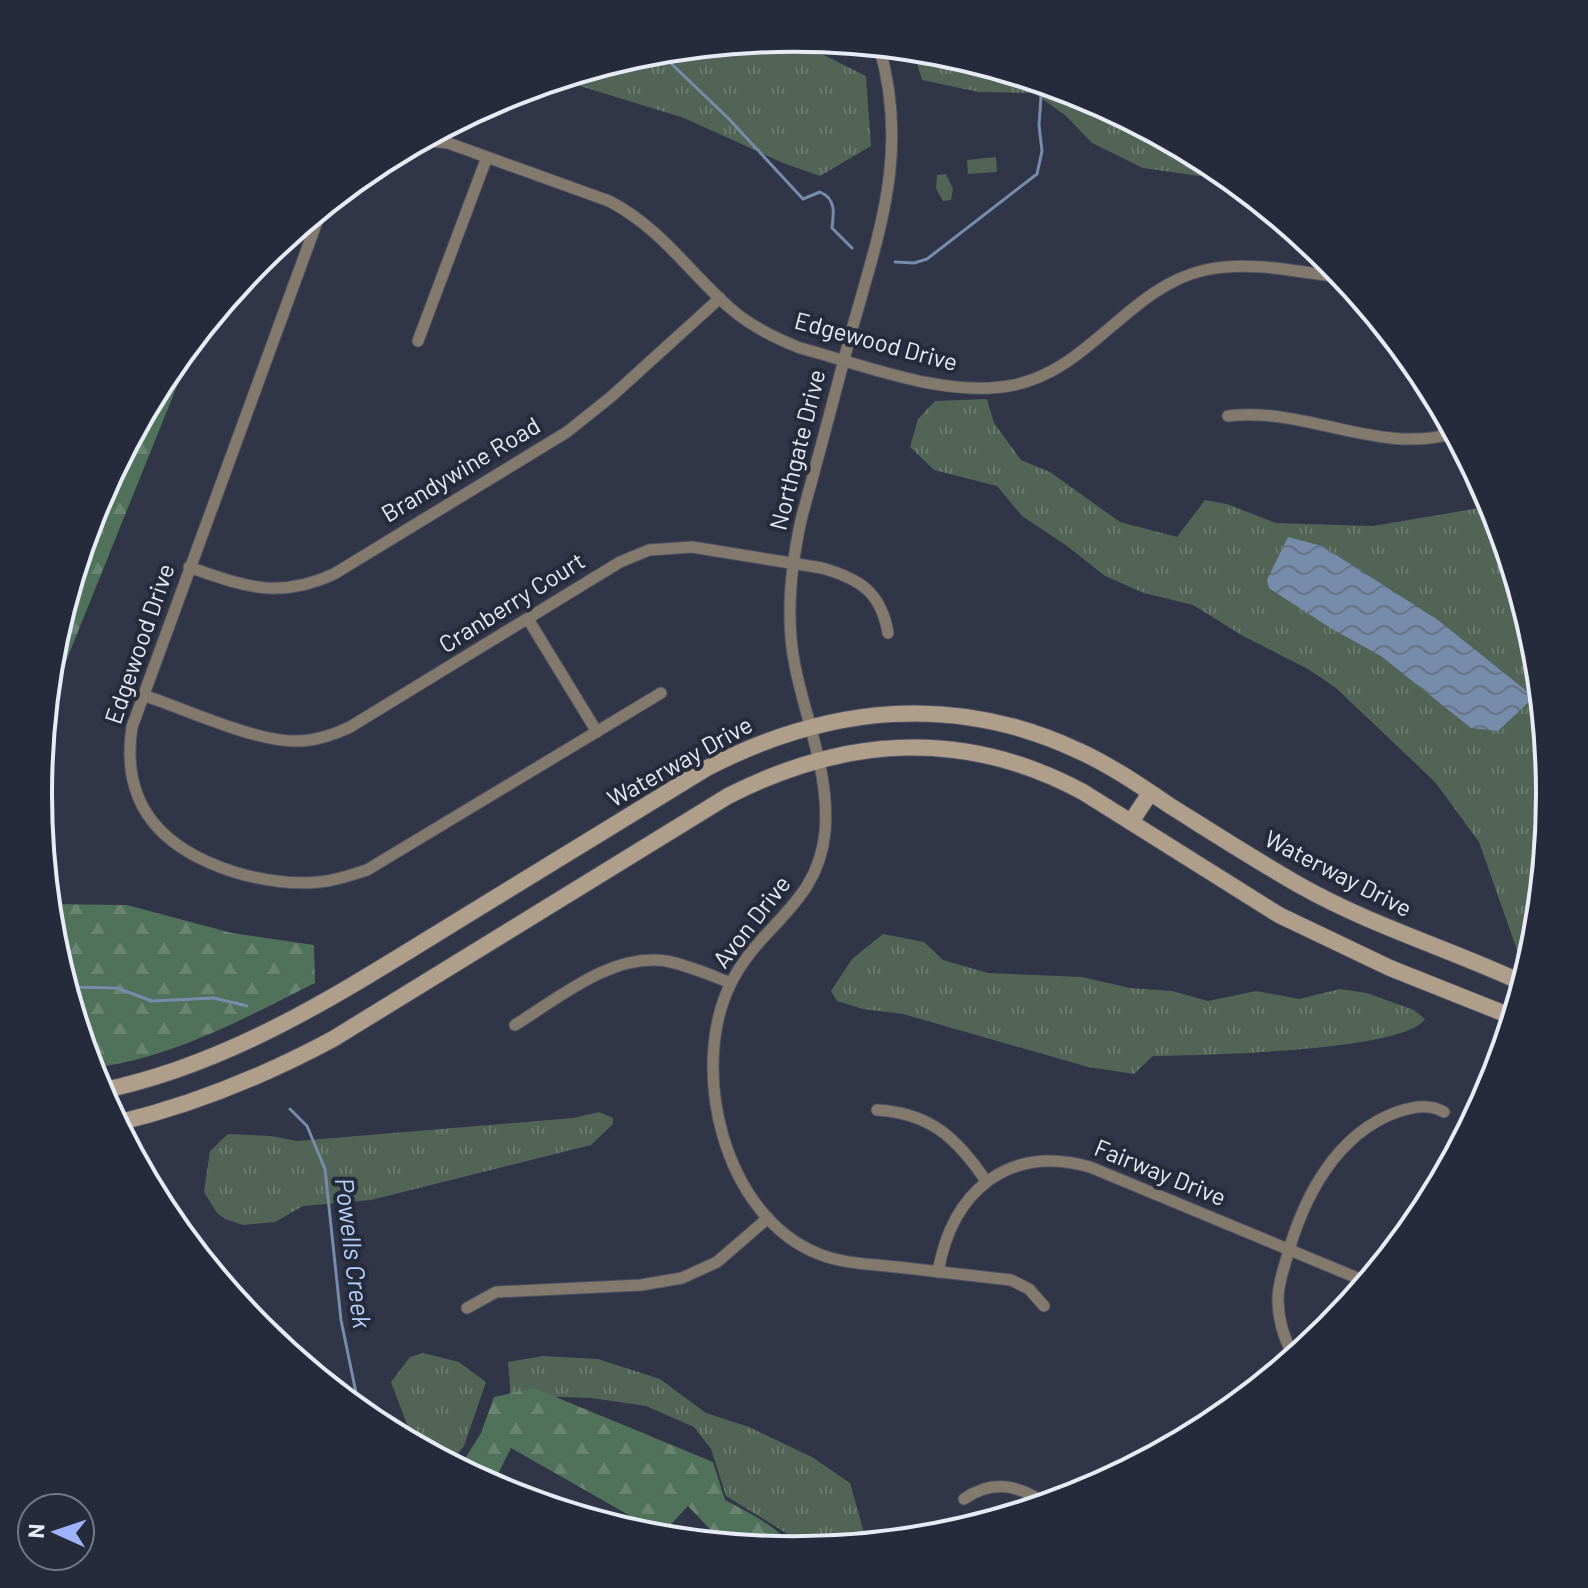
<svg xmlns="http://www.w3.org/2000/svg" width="1588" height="1588" font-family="Barlow,sans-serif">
  <defs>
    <pattern id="grass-tufts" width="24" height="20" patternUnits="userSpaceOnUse" patternTransform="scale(2)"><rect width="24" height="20" fill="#526456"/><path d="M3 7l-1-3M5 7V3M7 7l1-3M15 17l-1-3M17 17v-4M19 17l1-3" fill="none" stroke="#6b7a6f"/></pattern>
    <pattern id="forest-firs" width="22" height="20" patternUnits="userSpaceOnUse" patternTransform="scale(2)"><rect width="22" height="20" fill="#50715a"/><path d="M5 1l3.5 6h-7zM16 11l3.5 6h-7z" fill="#698572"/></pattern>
    <pattern id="park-crowns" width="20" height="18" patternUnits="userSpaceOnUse" patternTransform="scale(2)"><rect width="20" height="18" fill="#526456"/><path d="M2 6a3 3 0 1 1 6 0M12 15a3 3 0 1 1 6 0" fill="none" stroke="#6b7a6f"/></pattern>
    <pattern id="water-waves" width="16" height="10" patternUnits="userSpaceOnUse" patternTransform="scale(2)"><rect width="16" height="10" fill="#778baa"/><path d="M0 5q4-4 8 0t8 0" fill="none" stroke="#667388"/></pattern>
  </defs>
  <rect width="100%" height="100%" fill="#303547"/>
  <g fill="url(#grass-tufts)">
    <path d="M 722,45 L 736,53 L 816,51 L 866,76 L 871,146 L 820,176 L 783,163 L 684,118 L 567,82 L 565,77 L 647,52 Z"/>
    <path d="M 913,50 L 942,53 L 1084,96 L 1214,166 L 1224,173 L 1199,176 L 1143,168 L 1092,143 L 1065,115 L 1034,93 L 979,92 L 922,80 Z"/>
    <path d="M 987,399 L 994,423 L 1021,460 L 1050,472 L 1120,522 L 1177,537 L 1205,500 L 1227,504 L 1276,523 L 1373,526 L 1485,507 L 1492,503 L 1536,647 L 1550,794 L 1535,942 L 1530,961 L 1518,953 L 1479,842 L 1435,782 L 1336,688 L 1308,669 L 1243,636 L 1193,605 L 1144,593 L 1105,576 L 1067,546 L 1022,516 L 997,486 L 934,470 L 910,447 L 918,419 L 935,401 Z"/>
    <path d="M 883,934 L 924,942 L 943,960 L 988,973 L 1082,977 L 1130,988 L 1172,991 L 1208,1001 L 1256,991 L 1299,999 L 1340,989 L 1367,993 L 1414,1010 L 1425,1019 C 1404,1052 1197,1055 1153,1056 L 1134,1074 L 1088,1067 L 903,1014 L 863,1009 L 837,1001 L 831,991 L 852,959 Z"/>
    <path d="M 599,1112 L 613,1118 L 613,1124 L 591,1145 L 371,1200 L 303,1206 L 275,1222 L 243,1225 L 225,1219 L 217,1213 L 204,1192 L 210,1151 L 228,1134 L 271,1136 L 297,1141 L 573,1118 Z"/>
    <path d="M 423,1353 L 459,1362 L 486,1382 L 464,1446 L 450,1463 L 415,1445 L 391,1382 L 410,1357 Z"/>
    <path d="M 543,1356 L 598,1359 L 660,1379 L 706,1413 L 749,1427 L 812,1457 L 850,1483 L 867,1543 L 797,1550 L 786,1533 L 726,1496 L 711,1449 L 694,1427 L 646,1406 L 591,1398 L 534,1396 L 511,1399 L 508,1362 Z"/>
  </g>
  <g fill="url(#forest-firs)">
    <path d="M 198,334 L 46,711 L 53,646 L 96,504 L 166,374 Z"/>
    <path d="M 49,904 L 127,905 L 232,933 L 314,945 L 315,983 C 245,1018 171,1059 91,1068 L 52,941 Z"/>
    <path d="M 534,1388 L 713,1462 L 725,1500 C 749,1513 780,1527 794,1550 L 723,1543 L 688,1506 L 662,1534 L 511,1448 L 492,1486 L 459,1468 L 481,1433 L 494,1397 Z"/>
  </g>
  <path fill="url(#park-crowns)" d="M 946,174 L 953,189 L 951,200 L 943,201 L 936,188 L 937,175 Z"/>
  <path fill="#526456" d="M 996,157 L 997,172 L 968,174 L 967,160 Z"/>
  <path fill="url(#water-waves)" d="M 1288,537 L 1322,546 L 1438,620 L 1534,697 L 1498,731 L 1471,728 L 1381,656 L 1332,629 L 1269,588 L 1267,580 Z"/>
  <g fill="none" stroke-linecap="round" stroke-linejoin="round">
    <g stroke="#778baa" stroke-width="3">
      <path d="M 658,51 L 729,119 L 803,199 L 820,192 C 836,199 834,212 832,228 L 852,248"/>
      <path d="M 895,262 L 914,263 L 927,259 L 1037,174 L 1042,151 L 1039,125 L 1042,83"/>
      <path d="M 66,987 L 117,988 L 152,1001 L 214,998 L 247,1006"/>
      <path d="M 290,1109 L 307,1126 L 325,1169 L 341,1320 L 360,1412"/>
    </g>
    <defs>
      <g id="minor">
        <path d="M 879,46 C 910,152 879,232 851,333 C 835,394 819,455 802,516 C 791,564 785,617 795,666 C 806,721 830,774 825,832 C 818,905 760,924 731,983 C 688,1069 724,1217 819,1254 C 844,1264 871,1264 897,1267 C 935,1271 973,1276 1011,1280 L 1029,1289 L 1044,1306"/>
        <path d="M 422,140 L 448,143 L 609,201 C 661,228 687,270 730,308 C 750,326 775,338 800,348 C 865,365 947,399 1014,385 C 1091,369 1129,287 1205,270 C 1249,260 1299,272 1344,278"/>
        <path d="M 322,208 L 132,727 C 120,805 162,849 234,872 C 261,880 290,885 319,882 C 335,881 351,875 367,870 L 661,693"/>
        <path d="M 418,341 L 487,157"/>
        <path d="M 1228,416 C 1304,406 1380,456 1454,433"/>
        <path d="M 189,567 C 243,586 278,600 334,574 L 567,432 L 612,396 L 720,298"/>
        <path d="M 528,619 L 597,732"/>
        <path d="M 143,695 C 185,709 255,742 297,741 C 316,741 333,735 350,727 L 620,562 L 649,550 L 692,547 L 822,568 C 860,579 881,592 888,633"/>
        <path d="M 515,1025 C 559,998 611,953 666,961 C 688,965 710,975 731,983"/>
        <path d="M 103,1090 L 106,1103"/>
        <path d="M 877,1110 C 930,1113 957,1138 986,1181"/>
        <path d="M 938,1272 C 952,1192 1007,1144 1090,1167 L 1367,1282"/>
        <path d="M 467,1308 L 496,1292 L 641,1285 L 682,1278 L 717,1262 L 768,1218"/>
        <path d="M 1294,1357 C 1284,1339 1278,1319 1278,1299 C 1278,1284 1283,1271 1287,1257 C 1303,1198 1336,1134 1397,1112 C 1413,1107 1429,1103 1444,1112"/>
        <path d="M 525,1493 L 606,1523"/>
        <path d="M 964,1499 C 993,1479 1019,1485 1046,1504"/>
      </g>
      <g id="secondary">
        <path d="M 1131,822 L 1150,793"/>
        <path d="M 100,1091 C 233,1064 345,990 459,920 C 541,869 624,819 707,768 C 827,706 954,692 1079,751 C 1112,766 1142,787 1172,807 C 1215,834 1257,861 1301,886 C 1372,926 1450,949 1523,983"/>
        <path d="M 117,1123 C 193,1105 264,1076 333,1039 L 728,796 C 846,736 964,728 1083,792 L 1279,915 L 1390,968 L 1513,1017"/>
      </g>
    </defs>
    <use href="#minor" stroke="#4d5263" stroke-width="13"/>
    <use href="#secondary" stroke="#4d5263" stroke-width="18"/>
    <use href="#minor" stroke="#83796c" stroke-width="11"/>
    <use href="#secondary" stroke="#af9f8a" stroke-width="16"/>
  </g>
  <g text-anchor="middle" stroke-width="8" stroke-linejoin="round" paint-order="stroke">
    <g font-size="24" fill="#e7ebf6" stroke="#262b3c">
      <text transform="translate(876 342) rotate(15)" y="8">Edgewood Drive</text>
      <text transform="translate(798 450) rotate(-76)" y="8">Northgate Drive</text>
      <text transform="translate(461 470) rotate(-31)" y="8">Brandywine Road</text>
      <text transform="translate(512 603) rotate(-32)" y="8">Cranberry Court</text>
      <text transform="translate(140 644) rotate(-71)" y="8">Edgewood Drive</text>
      <text transform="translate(680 762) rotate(-29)" y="8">Waterway Drive</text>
      <text transform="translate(1338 874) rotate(27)" y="8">Waterway Drive</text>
      <text transform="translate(752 922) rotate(-52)" y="8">Avon Drive</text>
      <text transform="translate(1160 1173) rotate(22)" y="8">Fairway Drive</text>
    </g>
    <g font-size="26" font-style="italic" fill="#b7d2fc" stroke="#262b3c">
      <text transform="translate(353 1253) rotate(83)" y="9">Powells Creek</text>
    </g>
  </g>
  <path d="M0 0H1588V1588H0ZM52 794a742 742 0 1 1 1484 0a742 742 0 1 1-1484 0Z" fill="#262b3c" fill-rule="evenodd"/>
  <path fill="none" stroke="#e7ebf6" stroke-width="4" d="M52 794a742 742 0 1 1 1484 0a742 742 0 1 1-1484 0Z"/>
  <g transform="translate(56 1532) rotate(273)"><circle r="38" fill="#262b3c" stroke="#737886" stroke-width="2"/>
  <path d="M0-6L14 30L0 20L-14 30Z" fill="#9fb3fd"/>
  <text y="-12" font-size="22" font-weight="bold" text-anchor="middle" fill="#e7ebf6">N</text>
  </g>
</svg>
